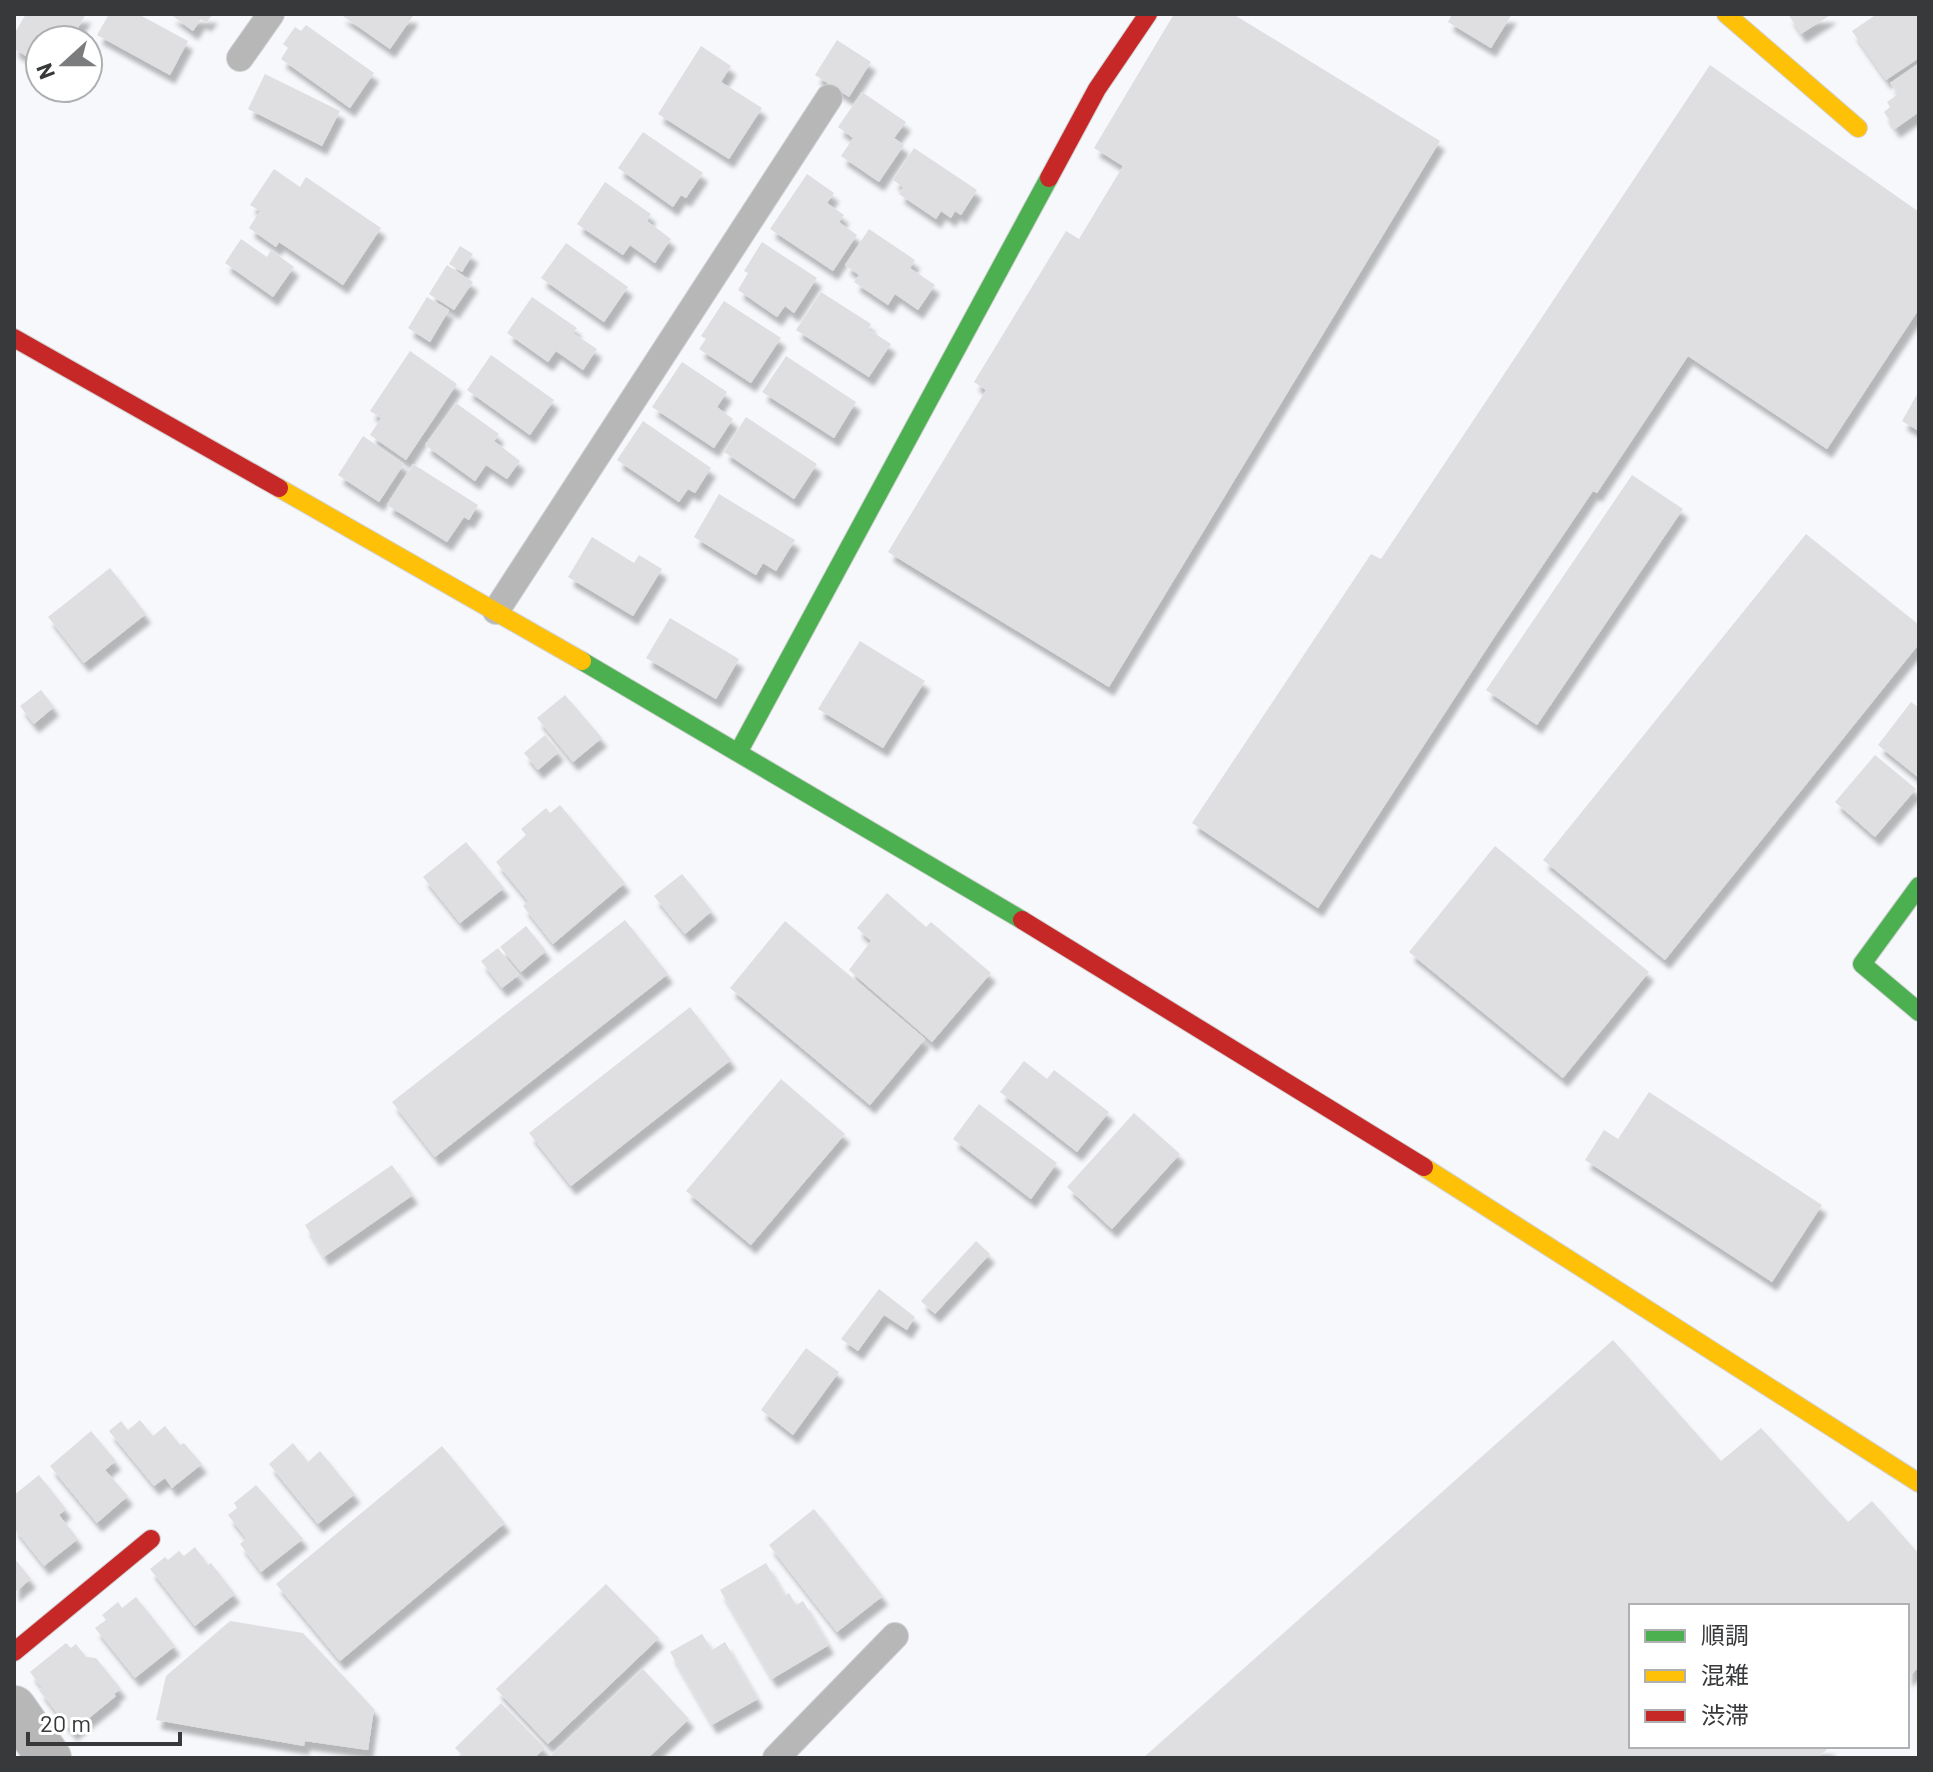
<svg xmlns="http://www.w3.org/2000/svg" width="1933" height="1772" font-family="Barlow,'Noto Sans JP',sans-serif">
  <defs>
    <filter id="shadow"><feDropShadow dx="5" dy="9" stdDeviation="2" flood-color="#0004"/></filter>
  </defs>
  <rect width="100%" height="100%" fill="#f6f8fb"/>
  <g fill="#dfdee1" filter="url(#shadow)">
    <path d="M 26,14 L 86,14 L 71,40 L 40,40 L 40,64 L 14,49 L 14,34 Z"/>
    <path d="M 109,14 L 138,14 L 188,41 L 170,75 L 97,35 Z"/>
    <path d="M 170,14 L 213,14 L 206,23 L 201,19 L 193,31 Z"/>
    <path d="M 340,14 L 411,14 L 413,16 L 390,49 Z"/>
    <path d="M 1174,14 L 1233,14 L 1440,141 L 1109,687 L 888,552 L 986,390 L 974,382 L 1066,231 L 1079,239 L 1123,166 L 1094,148 Z"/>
    <path d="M 1452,14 L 1512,14 L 1491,48 L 1448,22 Z"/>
    <path d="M 1788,14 L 1832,14 L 1801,34 Z"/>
    <path d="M 1877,14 L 1919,14 L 1919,58 L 1886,80 L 1852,31 Z"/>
    <path d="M 306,25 L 374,73 L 350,108 L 281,59 L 288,48 L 283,44 L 295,27 L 301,31 Z"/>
    <path d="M 837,40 L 871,62 L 849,97 L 815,75 Z"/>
    <path d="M 701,46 L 731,66 L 721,82 L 762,108 L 729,159 L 658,114 Z"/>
    <path d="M 1919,63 L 1919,112 L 1895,129 L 1884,112 L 1890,107 L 1887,102 L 1898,94 L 1890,83 Z"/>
    <path d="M 1710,65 L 1919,212 L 1919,309 L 1827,449 L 1688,356 L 1597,493 L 1593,491 L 1495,636 L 1318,908 L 1192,823 L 1371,554 L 1381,559 Z"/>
    <path d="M 265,74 L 340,111 L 322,146 L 248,109 Z"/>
    <path d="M 862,92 L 906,122 L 894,138 L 904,145 L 879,182 L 841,156 L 853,138 L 838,127 Z"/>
    <path d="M 643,132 L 703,173 L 686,198 L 681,195 L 673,207 L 618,168 Z"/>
    <path d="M 914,148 L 977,190 L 961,215 L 955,211 L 951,218 L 941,211 L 936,219 L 899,194 L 903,187 L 893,180 Z"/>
    <path d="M 274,169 L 300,187 L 306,177 L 381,228 L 343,285 L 279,242 L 276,247 L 249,228 L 260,211 L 250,205 Z"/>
    <path d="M 807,174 L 834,193 L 827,203 L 844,215 L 839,222 L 857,235 L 833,271 L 770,229 Z"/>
    <path d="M 605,182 L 651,214 L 647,221 L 671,239 L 655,263 L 630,245 L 623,255 L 577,224 Z"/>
    <path d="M 869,229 L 915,260 L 910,268 L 935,285 L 918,310 L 895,294 L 888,305 L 854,282 L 859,275 L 845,265 Z"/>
    <path d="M 241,239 L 267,257 L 271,250 L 294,267 L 273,297 L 225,263 Z"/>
    <path d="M 762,242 L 817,278 L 794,313 L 785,306 L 777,317 L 738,290 L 748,273 L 744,271 Z"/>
    <path d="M 566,243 L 628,287 L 604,322 L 541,278 Z"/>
    <path d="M 460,246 L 473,254 L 462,272 L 449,264 Z"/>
    <path d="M 447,265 L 473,282 L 454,310 L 429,294 Z"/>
    <path d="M 821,292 L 871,324 L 868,329 L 891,344 L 869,377 L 796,330 Z"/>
    <path d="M 427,297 L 449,310 L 430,342 L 408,328 Z"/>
    <path d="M 532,297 L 577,328 L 573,333 L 597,349 L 583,370 L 556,351 L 548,362 L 507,333 Z"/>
    <path d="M 724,301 L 781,338 L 751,383 L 699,349 L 706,339 L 701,336 Z"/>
    <path d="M 410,351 L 457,384 L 406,460 L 370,435 L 381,418 L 370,411 Z"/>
    <path d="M 491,355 L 554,400 L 530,435 L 467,390 Z"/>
    <path d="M 786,356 L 856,402 L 834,438 L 762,392 Z"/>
    <path d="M 682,362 L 727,392 L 717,407 L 733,419 L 714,448 L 652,407 Z"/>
    <path d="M 1919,391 L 1919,431 L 1902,421 Z"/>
    <path d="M 456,403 L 499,434 L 494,441 L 520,461 L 507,479 L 486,465 L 475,481 L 425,445 Z"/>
    <path d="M 746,417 L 817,464 L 794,499 L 724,452 Z"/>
    <path d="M 643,421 L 711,468 L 695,493 L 688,489 L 679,502 L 617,460 Z"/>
    <path d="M 363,436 L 404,464 L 379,502 L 338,475 Z"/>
    <path d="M 413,464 L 478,505 L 469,520 L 464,517 L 447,542 L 387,505 Z"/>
    <path d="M 1632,475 L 1683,509 L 1537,725 L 1486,690 Z"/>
    <path d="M 719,494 L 795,540 L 776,571 L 763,563 L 756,575 L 694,537 Z"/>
    <path d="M 1806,534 L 1919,625 L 1919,644 L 1665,960 L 1543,860 Z"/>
    <path d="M 592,537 L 634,563 L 639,555 L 662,569 L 633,616 L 568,577 Z"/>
    <path d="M 110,568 L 146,614 L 84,663 L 48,617 Z"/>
    <path d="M 670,618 L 739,659 L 716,699 L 646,658 Z"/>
    <path d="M 860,641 L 925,681 L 883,748 L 818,709 Z"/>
    <path d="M 41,690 L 54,707 L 34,724 L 20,706 Z"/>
    <path d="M 565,695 L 602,738 L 573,762 L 537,718 Z"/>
    <path d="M 1911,702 L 1919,708 L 1919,778 L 1878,745 Z"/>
    <path d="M 545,735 L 559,752 L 538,770 L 524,753 Z"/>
    <path d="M 1875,755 L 1916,789 L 1875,837 L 1835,802 Z"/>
    <path d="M 560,805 L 625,883 L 553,944 L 523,906 L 528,901 L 496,862 L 526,835 L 521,829 L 546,808 L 550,813 Z"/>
    <path d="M 466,842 L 504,888 L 460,923 L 423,877 Z"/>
    <path d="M 1495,846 L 1649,972 L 1563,1078 L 1409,952 Z"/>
    <path d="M 682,874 L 712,911 L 685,934 L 654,896 Z"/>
    <path d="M 887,893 L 926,927 L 931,922 L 991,973 L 932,1042 L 849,970 L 871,941 L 857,928 Z"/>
    <path d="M 625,920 L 668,974 L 435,1157 L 392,1102 Z"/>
    <path d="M 785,921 L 925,1039 L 870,1105 L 730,988 Z"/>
    <path d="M 526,926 L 546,951 L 521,972 L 500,947 Z"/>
    <path d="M 498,948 L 519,975 L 502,988 L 481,961 Z"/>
    <path d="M 690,1007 L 731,1060 L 571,1186 L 529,1133 Z"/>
    <path d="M 1024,1061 L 1047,1079 L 1054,1070 L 1109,1112 L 1077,1152 L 1000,1092 Z"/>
    <path d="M 781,1079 L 845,1134 L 751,1245 L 686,1191 Z"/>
    <path d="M 1649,1092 L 1822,1205 L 1772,1282 L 1585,1160 L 1604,1130 L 1618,1139 Z"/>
    <path d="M 979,1104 L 1057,1163 L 1031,1199 L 953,1139 Z"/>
    <path d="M 1134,1113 L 1180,1154 L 1112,1229 L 1067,1187 Z"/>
    <path d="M 392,1165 L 413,1195 L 324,1257 L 305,1225 Z"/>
    <path d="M 976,1241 L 990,1254 L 935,1314 L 921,1301 Z"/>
    <path d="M 879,1289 L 915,1317 L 907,1330 L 884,1315 L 858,1351 L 841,1339 Z"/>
    <path d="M 1613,1340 L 1721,1461 L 1761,1428 L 1848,1522 L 1872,1501 L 1919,1554 L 1919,1667 L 1907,1678 L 1907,1606 L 1631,1606 L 1631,1746 L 1831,1746 L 1817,1758 L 1143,1758 Z"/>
    <path d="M 806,1348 L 839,1372 L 793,1435 L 761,1410 Z"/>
    <path d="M 140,1420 L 153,1436 L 165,1426 L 180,1445 L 184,1443 L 202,1464 L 172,1488 L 165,1478 L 154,1486 L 109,1431 L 121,1421 L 128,1430 Z"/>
    <path d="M 91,1431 L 116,1461 L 105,1470 L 128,1496 L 97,1523 L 50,1466 Z"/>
    <path d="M 293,1443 L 308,1462 L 320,1451 L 355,1494 L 318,1524 L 269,1464 Z"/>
    <path d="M 442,1446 L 505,1523 L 340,1661 L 276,1584 Z"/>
    <path d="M 39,1475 L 66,1509 L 59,1515 L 78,1539 L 44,1566 L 14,1528 L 14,1495 Z"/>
    <path d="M 256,1485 L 303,1539 L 261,1572 L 240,1544 L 246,1538 L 228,1515 L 237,1508 L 234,1503 Z"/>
    <path d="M 814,1509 L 883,1596 L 837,1632 L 769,1545 Z"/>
    <path d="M 195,1547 L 208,1565 L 211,1563 L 235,1594 L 195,1626 L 150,1569 L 165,1557 L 168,1560 L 179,1551 L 184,1556 Z"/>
    <path d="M 14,1558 L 31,1579 L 14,1593 Z"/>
    <path d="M 766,1563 L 785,1596 L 789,1593 L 796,1605 L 803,1601 L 829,1645 L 772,1679 L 720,1590 Z"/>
    <path d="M 606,1584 L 659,1638 L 548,1744 L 496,1689 Z"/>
    <path d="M 136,1597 L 175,1646 L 135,1678 L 95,1628 L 106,1620 L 102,1615 L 118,1602 L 122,1608 Z"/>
    <path d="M 230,1621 L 303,1633 L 374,1709 L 368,1750 L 305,1741 L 304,1746 L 156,1720 L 166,1676 Z"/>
    <path d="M 702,1634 L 712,1650 L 725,1642 L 758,1699 L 712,1725 L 670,1652 Z"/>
    <path d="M 66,1643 L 71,1648 L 76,1644 L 86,1657 L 96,1658 L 121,1689 L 114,1694 L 116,1696 L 72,1732 L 39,1690 L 42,1688 L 30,1672 Z"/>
    <path d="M 643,1669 L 689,1719 L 648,1758 L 548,1758 Z"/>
    <path d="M 501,1703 L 545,1748 L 534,1758 L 465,1758 L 455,1748 Z"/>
  </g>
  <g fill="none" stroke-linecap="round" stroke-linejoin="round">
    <defs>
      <g id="lane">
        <path d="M 240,58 L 271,14"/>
        <path d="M 496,611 L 829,98"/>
        <path d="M 776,1758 L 895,1636"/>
      </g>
      <path id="street" d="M 14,1708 L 49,1758"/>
      <g id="fast">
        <path d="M 582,661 L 1022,920"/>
        <path d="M 739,751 L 1049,178"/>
        <path d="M 1919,886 L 1862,964 L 1919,1012"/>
      </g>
      <g id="slow">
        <path d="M 1726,14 L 1858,128"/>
        <path d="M 279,488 L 582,661"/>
        <path d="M 1424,1167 L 1919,1483"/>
      </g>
      <g id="jam">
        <path d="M 1049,178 L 1097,89 L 1148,14"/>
        <path d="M 14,338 L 279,488"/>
        <path d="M 1022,920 L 1424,1167"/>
        <path d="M 14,1652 L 151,1539"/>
      </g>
    </defs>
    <use href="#lane" stroke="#d1d2d4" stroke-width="28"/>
    <use href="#street" stroke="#d1d2d4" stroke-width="46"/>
    <use href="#fast" stroke="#d1d2d4" stroke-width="20"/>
    <use href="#slow" stroke="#d1d2d4" stroke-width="20"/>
    <use href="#jam" stroke="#d1d2d4" stroke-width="20"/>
    <use href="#lane" stroke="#b6b7b6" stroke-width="26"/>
    <use href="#street" stroke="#b6b7b6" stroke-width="44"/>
    <use href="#fast" stroke="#4caf50" stroke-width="18"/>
    <use href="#slow" stroke="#ffc107" stroke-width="18"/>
    <use href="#jam" stroke="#c62828" stroke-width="18"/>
  </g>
  <rect width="1933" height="1772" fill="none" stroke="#37393b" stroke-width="32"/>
  <rect x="1629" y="1604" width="280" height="144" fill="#ffffff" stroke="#afb0b1" stroke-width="2"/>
  <rect x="1645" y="1630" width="40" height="12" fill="#4caf50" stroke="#afb0b1" stroke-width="2"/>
  <text x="1701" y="1644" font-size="24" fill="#37393b">順調</text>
  <rect x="1645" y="1670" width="40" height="12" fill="#ffc107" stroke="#afb0b1" stroke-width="2"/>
  <text x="1701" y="1684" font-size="24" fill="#37393b">混雑</text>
  <rect x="1645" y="1710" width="40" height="12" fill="#c62828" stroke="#afb0b1" stroke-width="2"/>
  <text x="1701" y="1724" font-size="24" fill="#37393b">渋滞</text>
  <g transform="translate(64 64) rotate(249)"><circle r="38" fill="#ffffff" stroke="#afb0b1" stroke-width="2"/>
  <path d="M0-6L14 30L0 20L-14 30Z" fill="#7a7c7e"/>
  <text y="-12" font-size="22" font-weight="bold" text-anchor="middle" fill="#37393b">N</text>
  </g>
  <path d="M28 1732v12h152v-12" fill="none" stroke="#37393b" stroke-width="4"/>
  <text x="40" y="1732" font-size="24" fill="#37393b" stroke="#ffffff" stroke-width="6" paint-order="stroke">20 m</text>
</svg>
